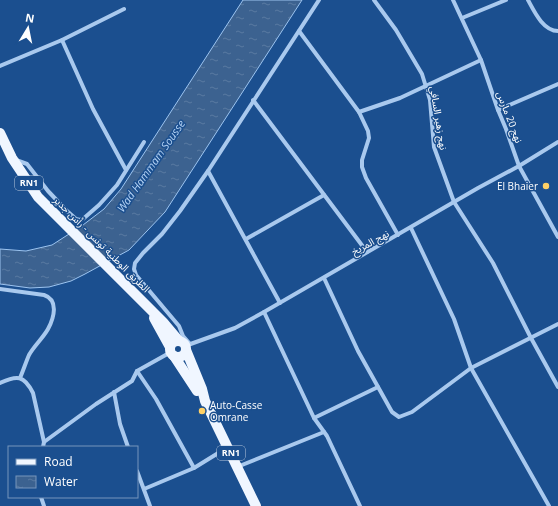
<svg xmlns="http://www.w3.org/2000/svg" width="558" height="506" font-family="'Open Sans','Noto Sans Arabic',sans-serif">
  <defs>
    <pattern id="water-ripples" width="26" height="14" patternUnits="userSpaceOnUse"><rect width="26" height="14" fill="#3c6290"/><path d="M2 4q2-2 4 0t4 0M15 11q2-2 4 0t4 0" fill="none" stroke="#597aa1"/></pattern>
  </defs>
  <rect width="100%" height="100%" fill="#1b4f8f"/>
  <path fill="url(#water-ripples)" stroke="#9cc4f0" d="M 243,0 L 302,0 L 165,212 L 129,250 L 85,274 L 71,281 L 49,287 L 30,288 L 0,284 L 0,249 L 26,251 L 52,245 L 83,225 L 104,209 L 121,189 Z"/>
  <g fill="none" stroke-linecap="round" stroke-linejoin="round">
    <g stroke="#a9c9ee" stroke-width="4">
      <path d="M 374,0 L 396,30 L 422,74 L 430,100 L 434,147 L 454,202 L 493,263 L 531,338 L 558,387"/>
      <path d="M 453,0 L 481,60 L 498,110 L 506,129 L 519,166 L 558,237"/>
      <path d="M 528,0 C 534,11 543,31 558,31"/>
      <path d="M 462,18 L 506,0"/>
      <path d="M 299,31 L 359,112 L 400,98 L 481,60"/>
      <path d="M 62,40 L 93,109 L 126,170"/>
      <path d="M 0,66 L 62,40 L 124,9"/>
      <path d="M 253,100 L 367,252"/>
      <path d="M 498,110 L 558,84"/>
      <path d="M 359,112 L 368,131 L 369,138 L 362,160 L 362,167 L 366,178 L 398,235"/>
      <path d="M 16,160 L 27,164 L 48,191 L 67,211 L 76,219 L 80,220 L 83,219 L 99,205 L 117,185 L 144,142"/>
      <path d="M 208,171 L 280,303"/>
      <path d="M 411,228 L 454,319 L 471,368 L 549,506"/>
      <path d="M 246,239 L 324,195"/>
      <path d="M 324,278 L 358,351 L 392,412 L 399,417 L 412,412 L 471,368 L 558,324"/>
      <path d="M 0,289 L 44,295 C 59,300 54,318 48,329 C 43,338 34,346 29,355 C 26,362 23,371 20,378"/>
      <path d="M 264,312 L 314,418 L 327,436 L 360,506"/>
      <path d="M 190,344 L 183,336 L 179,326 L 136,275 L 134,269 L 135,263 L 143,253 L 162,234 L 180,211 L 208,171 L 319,0"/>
      <path d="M 185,346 L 235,328 L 264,312 L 478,188 L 519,166 L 558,142"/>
      <path d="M 137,371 L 156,399 L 194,468"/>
      <path d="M 0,383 C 17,375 24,375 33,393 L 44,442 L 43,447"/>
      <path d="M 114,392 L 120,424 L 128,447"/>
      <path d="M 314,418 L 378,387"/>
      <path d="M 44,442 L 96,404 L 132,381 L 137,371 L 171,352"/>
      <path d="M 237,467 L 324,432"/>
      <path d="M 137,471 L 150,506"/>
      <path d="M 144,489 L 194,468 L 228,447"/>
      <path d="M 41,497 L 44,506"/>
    </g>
    <g stroke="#f0f6ff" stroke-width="10">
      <path d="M 0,133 L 12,158 L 38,197 L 163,322 L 179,341"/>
      <path d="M 154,318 L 170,347"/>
      <circle cx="178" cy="349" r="8"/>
      <path d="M 186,350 L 202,389 L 205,401 L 256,506"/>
      <path d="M 174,356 L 197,391"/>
    </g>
  </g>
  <g fill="#ffd166" stroke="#1b4f8f" stroke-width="1.5">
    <circle cx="546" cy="186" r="4"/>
    <circle cx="202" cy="411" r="4"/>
  </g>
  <g text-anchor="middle" stroke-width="3" stroke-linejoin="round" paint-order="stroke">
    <g fill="#1b4f8f" stroke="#bbcadd" stroke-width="1">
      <rect x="15" y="176" width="28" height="14" rx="3"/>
      <rect x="217" y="446" width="28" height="14" rx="3"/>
    </g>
    <g font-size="9" font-weight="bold" fill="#fff">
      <text x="29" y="186">RN1</text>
      <text x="231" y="456">RN1</text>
    </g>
    <g font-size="10" fill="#fff" stroke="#1b4f8f">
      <text transform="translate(510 117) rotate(69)" y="4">نهج 20 مارس</text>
      <text transform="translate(439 118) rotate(81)" y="4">نهج زهير السافي</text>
      <text transform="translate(370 242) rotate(-29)" y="4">نهج المريخ</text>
      <text transform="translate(102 244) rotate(45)" y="4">الطريق الوطنية تونس - رأس جدير</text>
    </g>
    <g font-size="10" fill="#fff" stroke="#1b4f8f" text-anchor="end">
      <text x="538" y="190">El Bhaier</text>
      <text x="210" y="409" text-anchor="start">Auto-Casse<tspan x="210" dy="12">Omrane</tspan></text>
    </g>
    <g font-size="11" font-style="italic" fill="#b5d3f5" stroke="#1b4f8f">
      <text transform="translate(151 166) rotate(-55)" y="4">Wad Hammam Sousse</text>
    </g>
  </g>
  <rect x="8" y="446" width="130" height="52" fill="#1b4f8f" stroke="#7695bc"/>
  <rect x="16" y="459" width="20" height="6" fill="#f0f6ff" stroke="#7695bc"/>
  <text x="44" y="466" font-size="12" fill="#ffffff">Road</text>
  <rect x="16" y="476" width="20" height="12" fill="url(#water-ripples)" stroke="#7695bc"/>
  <text x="44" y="486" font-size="12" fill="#ffffff">Water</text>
  <g transform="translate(28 28) rotate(10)" stroke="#1b4f8f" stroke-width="3" paint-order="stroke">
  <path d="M0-3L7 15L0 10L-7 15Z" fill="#ffffff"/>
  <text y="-6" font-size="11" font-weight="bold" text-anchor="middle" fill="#ffffff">N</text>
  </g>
</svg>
